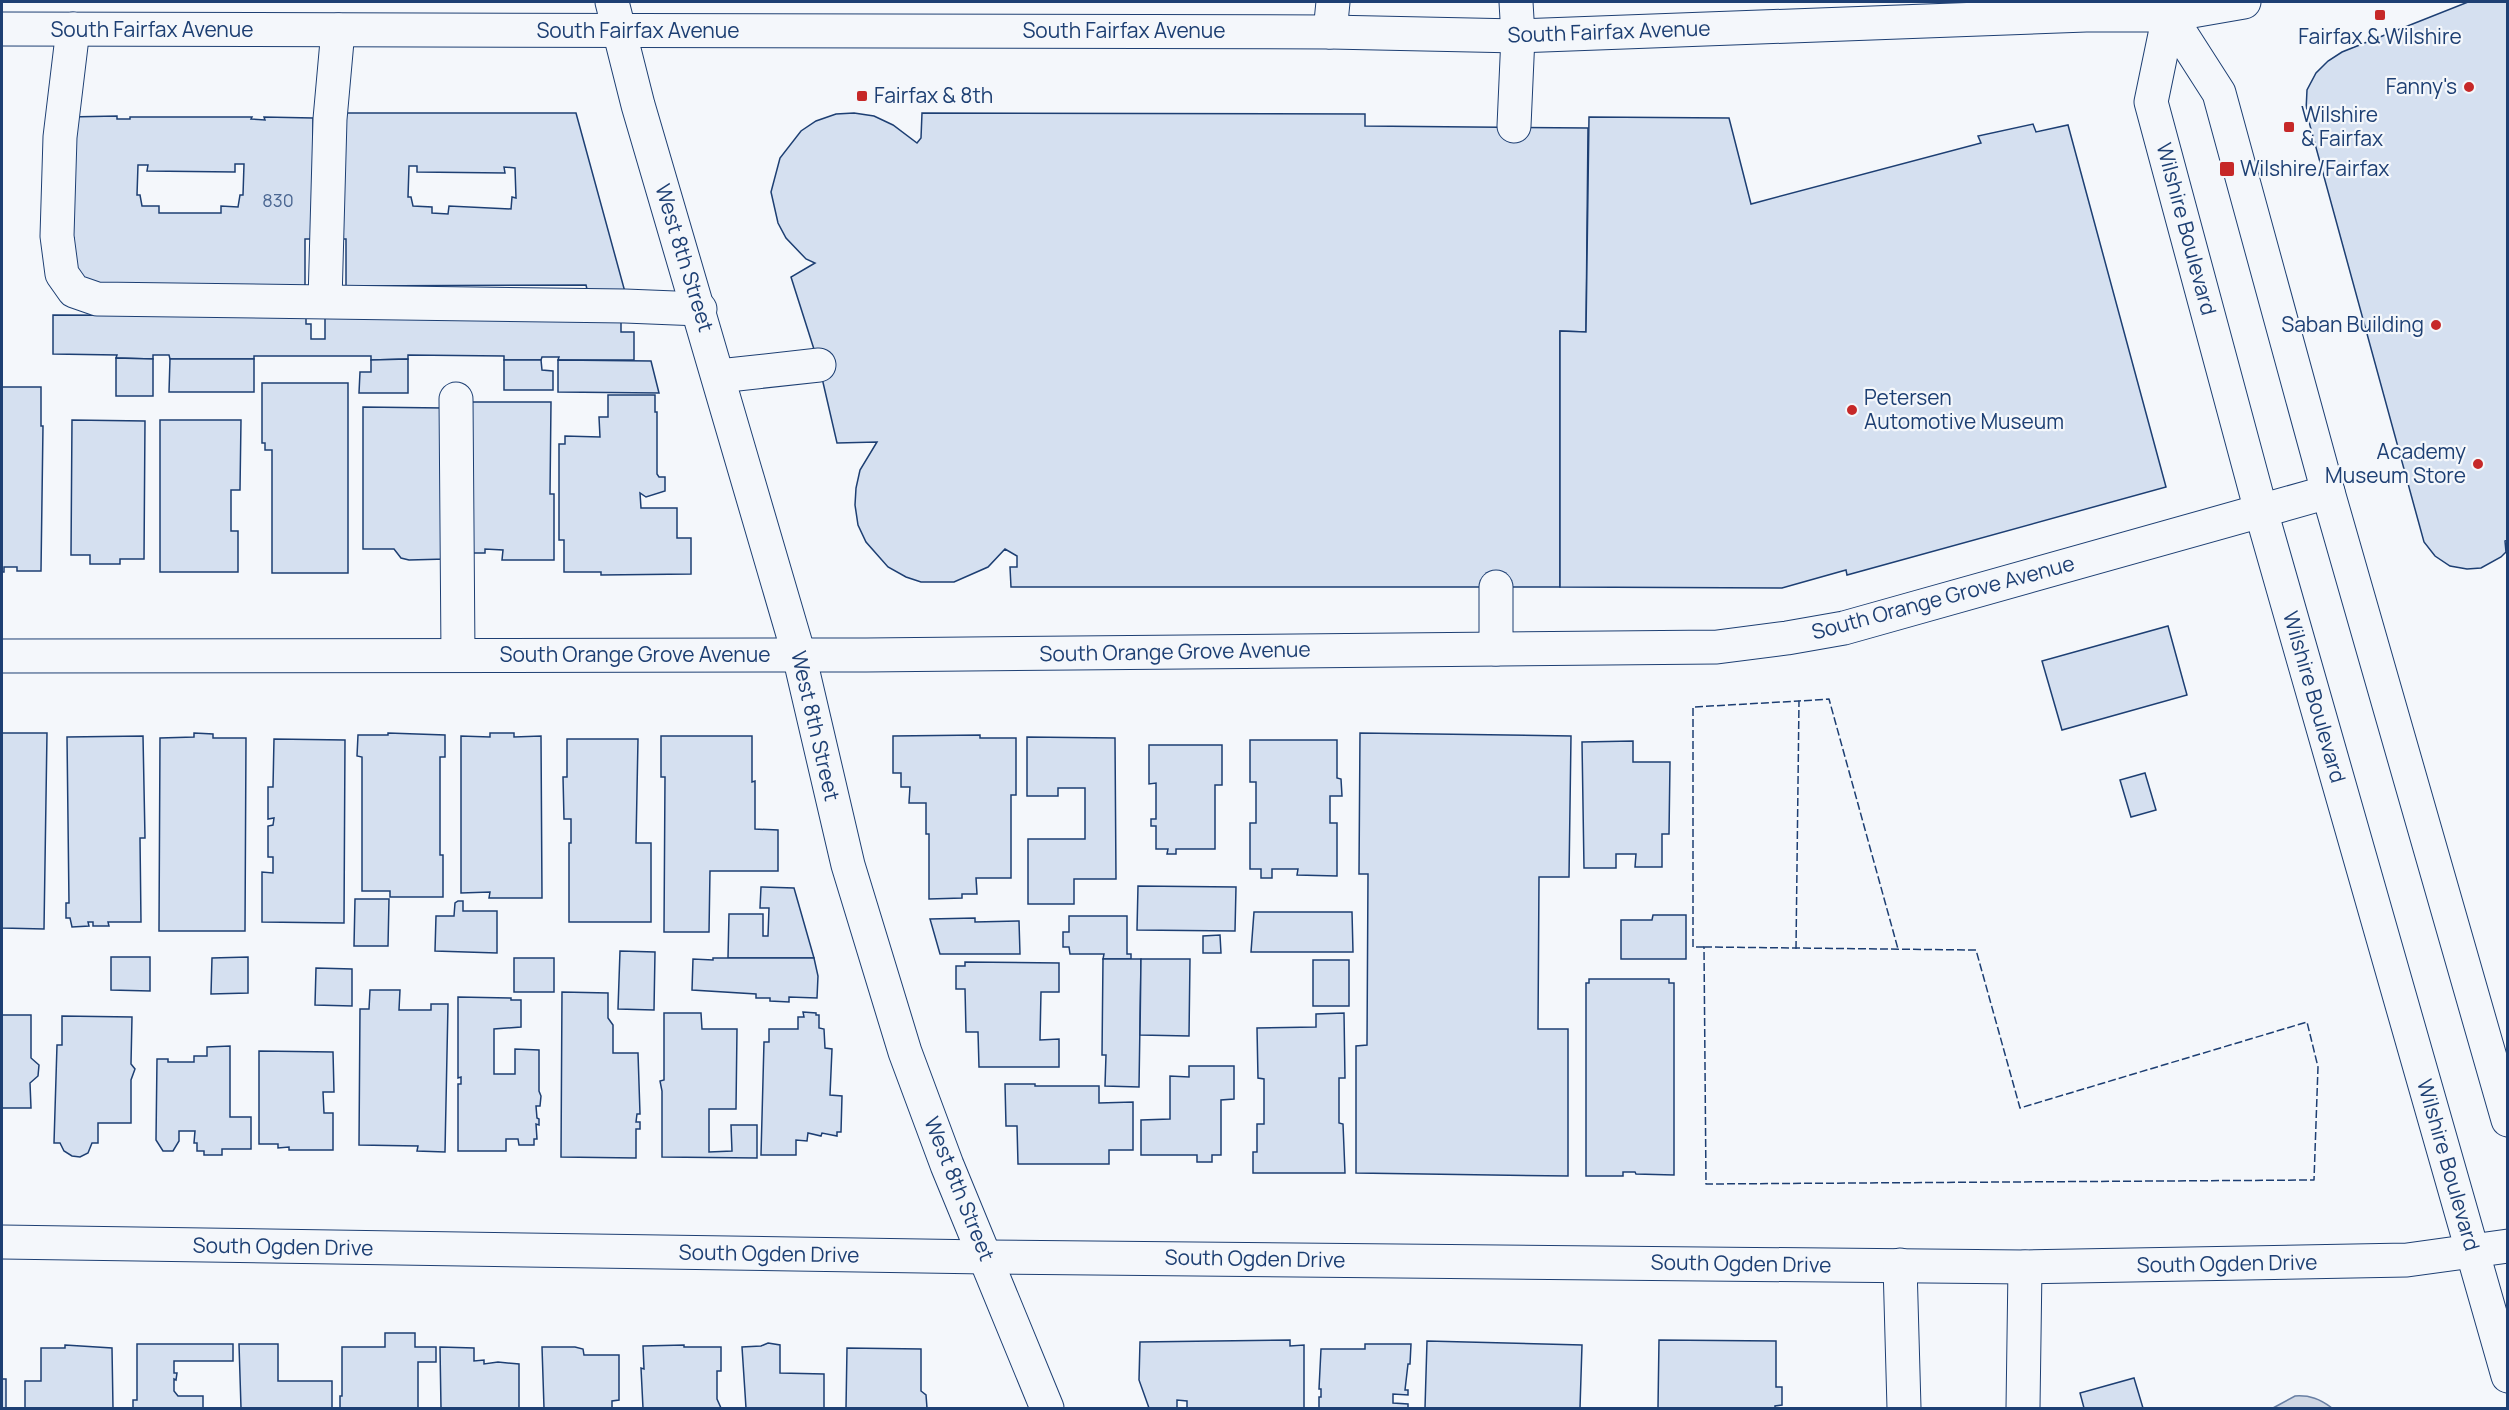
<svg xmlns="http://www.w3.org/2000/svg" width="2509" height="1410" font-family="Manrope,sans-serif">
  <rect width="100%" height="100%" fill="#f4f7fb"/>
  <path fill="#cfd7e4" stroke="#687fa3" stroke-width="1.5" d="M 2295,1396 C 2310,1395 2320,1399 2332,1408 L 2273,1408 Z"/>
  <g fill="#d5e0f0" stroke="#1d3f73" stroke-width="1.5" fill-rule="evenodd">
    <path d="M 2468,2 L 2508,2 L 2508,540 L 2505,541 L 2506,552 L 2501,557 L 2481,568 L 2467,569 L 2450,566 L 2435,556 L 2424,542 L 2306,111 L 2307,90 L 2316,73 L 2328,61 L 2342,52 Z"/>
    <path d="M 340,113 L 576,113 L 625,292 L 590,302 L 586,285 L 346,286 L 346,239 L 334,239 ZM 409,166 L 417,166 L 417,172 L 505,173 L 504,167 L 515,168 L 516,198 L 512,197 L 511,209 L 449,206 L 448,214 L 432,213 L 432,207 L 413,206 L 411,197 L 408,197 Z"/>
    <path d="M 854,113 L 874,116 L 893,125 L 917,143 L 921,138 L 922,113 L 1365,114 L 1365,126 L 1588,128 L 1586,332 L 1560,331 L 1560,587 L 1011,587 L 1010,567 L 1017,567 L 1017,556 L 1005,549 L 988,567 L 954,582 L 921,582 L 906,577 L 888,567 L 866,542 L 858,525 L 855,505 L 856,488 L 860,470 L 877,442 L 837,443 L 819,365 L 791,277 L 815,263 L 806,259 L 786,238 L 778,223 L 771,192 L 780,158 L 801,131 L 816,121 L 836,114 Z"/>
    <path d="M 117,116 L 117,119 L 130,119 L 130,117 L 252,117 L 251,119 L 265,120 L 264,117 L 313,118 L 313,174 L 317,239 L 305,239 L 305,286 L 74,284 L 74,238 L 63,238 L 68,117 ZM 235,164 L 244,164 L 243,195 L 240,195 L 238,207 L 221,206 L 221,213 L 159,213 L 159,206 L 142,206 L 140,195 L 137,195 L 138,165 L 148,165 L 147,171 L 235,172 Z"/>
    <path d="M 1589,117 L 1729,118 L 1751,204 L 1981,143 L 1978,136 L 2033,124 L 2036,132 L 2068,125 L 2166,487 L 1847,575 L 1846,570 L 1782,588 L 1560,587 L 1560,331 L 1586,332 Z"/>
    <path d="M 53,315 L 306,316 L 306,324 L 311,324 L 311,339 L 325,339 L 325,316 L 621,318 L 621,332 L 634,332 L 634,360 L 558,360 L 559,357 L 542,357 L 541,360 L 504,360 L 504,356 L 408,355 L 408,359 L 371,360 L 371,356 L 254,356 L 254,359 L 170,359 L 169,355 L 153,355 L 153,359 L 116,358 L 117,355 L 53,354 Z"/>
    <path d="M 116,358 L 153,359 L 153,396 L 116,396 Z"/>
    <path d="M 170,359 L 254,359 L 254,392 L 169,392 Z"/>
    <path d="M 408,359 L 408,393 L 359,393 L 360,372 L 371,372 L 371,360 Z"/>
    <path d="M 504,360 L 541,360 L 542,370 L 553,371 L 553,390 L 504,390 Z"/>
    <path d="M 558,360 L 651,361 L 659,393 L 558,392 Z"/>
    <path d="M 262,383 L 348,383 L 348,573 L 272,573 L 272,450 L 265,450 L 265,443 L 262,443 Z"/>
    <path d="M 2,387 L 41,387 L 41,426 L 43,426 L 41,571 L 17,571 L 17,567 L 4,567 L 4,572 L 2,572 Z"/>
    <path d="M 608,395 L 655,395 L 655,412 L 657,412 L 657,474 L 659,477 L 665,477 L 665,491 L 646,497 L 640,493 L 641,508 L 677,508 L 677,538 L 691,538 L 691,574 L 601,575 L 601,572 L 564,572 L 564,540 L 559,540 L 559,444 L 565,444 L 565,436 L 600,437 L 599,417 L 608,417 Z"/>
    <path d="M 471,402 L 551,402 L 550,494 L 554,494 L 554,560 L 502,560 L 503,550 L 485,549 L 485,553 L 473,553 Z"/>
    <path d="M 363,407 L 443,408 L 446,559 L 409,560 L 401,558 L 394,549 L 363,549 Z"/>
    <path d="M 72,420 L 145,421 L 144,559 L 120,559 L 120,564 L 90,564 L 90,555 L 71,555 Z"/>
    <path d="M 160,420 L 241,420 L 240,490 L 231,490 L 231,531 L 238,531 L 238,572 L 160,572 Z"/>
    <path d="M 2168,626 L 2187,695 L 2062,730 L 2042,661 Z"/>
    <path d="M 2,733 L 47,733 L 44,929 L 2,928 Z"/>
    <path d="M 194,733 L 213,734 L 213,738 L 246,738 L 245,931 L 159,931 L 160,738 L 194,737 Z"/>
    <path d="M 388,733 L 445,735 L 445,757 L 440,757 L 440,855 L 443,855 L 443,897 L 390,897 L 390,891 L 362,891 L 362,757 L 357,756 L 358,735 L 388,735 Z"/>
    <path d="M 490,733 L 514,733 L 514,737 L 541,736 L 542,898 L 489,898 L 490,892 L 461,893 L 461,736 L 490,737 Z"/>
    <path d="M 1360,733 L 1571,736 L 1569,877 L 1539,877 L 1538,1029 L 1568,1029 L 1568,1176 L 1356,1173 L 1356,1046 L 1367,1045 L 1368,874 L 1359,874 Z"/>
    <path d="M 980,735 L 980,738 L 1016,738 L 1016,795 L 1011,795 L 1011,878 L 976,878 L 977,894 L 962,894 L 962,898 L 929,899 L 929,834 L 926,834 L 926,803 L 909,803 L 910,787 L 901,787 L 901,773 L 893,773 L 893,736 Z"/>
    <path d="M 143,736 L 145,838 L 140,838 L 141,922 L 108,922 L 109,926 L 93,926 L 93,922 L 88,922 L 89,926 L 72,927 L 70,918 L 66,918 L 66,903 L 69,903 L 67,737 Z"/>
    <path d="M 661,736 L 752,736 L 752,782 L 755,781 L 755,829 L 778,830 L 778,871 L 710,871 L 709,932 L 664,932 L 665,777 L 661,777 Z"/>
    <path d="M 1027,737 L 1115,738 L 1116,879 L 1074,879 L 1074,904 L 1028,904 L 1028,839 L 1085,839 L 1085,788 L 1058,788 L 1058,796 L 1027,796 Z"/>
    <path d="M 274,739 L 345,740 L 344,923 L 262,922 L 262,872 L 273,873 L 273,857 L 268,857 L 268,826 L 273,825 L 274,818 L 268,819 L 268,787 L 273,787 Z"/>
    <path d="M 567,739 L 638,739 L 636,843 L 651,843 L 651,922 L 569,922 L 569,843 L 571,843 L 571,819 L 564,819 L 563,777 L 567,777 Z"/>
    <path d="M 1250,740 L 1337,740 L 1337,778 L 1341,779 L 1342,796 L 1330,796 L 1330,823 L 1337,823 L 1337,876 L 1297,875 L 1298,869 L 1272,869 L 1272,878 L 1261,878 L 1261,869 L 1250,869 L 1250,823 L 1256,823 L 1256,782 L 1250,782 Z"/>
    <path d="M 1633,741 L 1633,762 L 1670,762 L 1669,834 L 1662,834 L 1662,867 L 1635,867 L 1636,854 L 1616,854 L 1616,868 L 1584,868 L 1582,742 Z"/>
    <path d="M 1149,745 L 1222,745 L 1222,785 L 1215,785 L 1215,849 L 1176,849 L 1176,854 L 1167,854 L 1168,849 L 1156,849 L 1156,826 L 1151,826 L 1151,819 L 1156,819 L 1156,783 L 1149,784 Z"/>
    <path d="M 2145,773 L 2156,810 L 2131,817 L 2120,780 Z"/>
    <path d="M 1138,886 L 1236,887 L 1235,931 L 1137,930 Z"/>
    <path d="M 761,887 L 794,888 L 814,958 L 728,958 L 729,914 L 763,914 L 763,936 L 768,936 L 769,908 L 760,908 Z"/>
    <path d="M 355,899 L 389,899 L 388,946 L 354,946 Z"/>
    <path d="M 458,901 L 463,901 L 463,911 L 497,911 L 497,953 L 435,951 L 436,916 L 454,916 L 455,903 Z"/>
    <path d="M 1254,912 L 1352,912 L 1353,952 L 1251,952 Z"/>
    <path d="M 1653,915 L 1686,915 L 1686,959 L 1621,959 L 1621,920 L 1652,920 Z"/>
    <path d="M 1069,916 L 1127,916 L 1127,954 L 1131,954 L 1131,959 L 1103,959 L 1104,954 L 1070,954 L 1069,947 L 1063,947 L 1063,932 L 1069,932 Z"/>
    <path d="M 975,918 L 975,922 L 1019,921 L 1020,954 L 940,954 L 930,919 Z"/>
    <path d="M 1220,935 L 1221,953 L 1203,953 L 1203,936 Z"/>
    <path d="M 620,951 L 655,952 L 654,1010 L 618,1009 Z"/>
    <path d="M 111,957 L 150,957 L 150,991 L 111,990 Z"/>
    <path d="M 248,957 L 248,993 L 211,994 L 212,958 Z"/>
    <rect x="514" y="958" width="40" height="34"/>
    <path d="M 713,958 L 814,958 L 818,976 L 817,998 L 789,997 L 789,1002 L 770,1001 L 770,998 L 756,998 L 756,994 L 692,990 L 693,959 L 713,960 Z"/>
    <path d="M 1103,959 L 1141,959 L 1139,1087 L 1105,1086 L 1106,1055 L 1102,1055 Z"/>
    <path d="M 1141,959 L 1190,959 L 1189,1036 L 1140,1035 Z"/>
    <rect x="1313" y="960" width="36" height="46"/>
    <path d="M 965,962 L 1059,963 L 1059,992 L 1041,992 L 1040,1040 L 1059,1039 L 1059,1067 L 979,1067 L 978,1032 L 966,1032 L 965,989 L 956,989 L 956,966 L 965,966 Z"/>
    <path d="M 316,968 L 352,969 L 352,1006 L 315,1005 Z"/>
    <path d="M 1589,979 L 1669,979 L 1669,983 L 1674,983 L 1674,1175 L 1636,1174 L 1635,1172 L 1623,1172 L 1623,1176 L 1586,1176 L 1586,983 L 1589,983 Z"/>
    <path d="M 370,990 L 400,990 L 399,1010 L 431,1010 L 431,1004 L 448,1004 L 445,1152 L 417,1151 L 418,1146 L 359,1145 L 360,1009 L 369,1009 Z"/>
    <path d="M 562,992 L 608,993 L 608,1018 L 613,1025 L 613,1053 L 638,1053 L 640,1114 L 637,1114 L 636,1122 L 640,1122 L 640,1129 L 636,1129 L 636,1158 L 561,1157 Z"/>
    <path d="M 458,997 L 511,998 L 511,1000 L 521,1000 L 521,1027 L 494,1029 L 494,1074 L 515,1074 L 515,1049 L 539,1050 L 539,1091 L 541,1096 L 540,1106 L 536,1106 L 537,1118 L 539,1119 L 539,1125 L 536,1124 L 537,1139 L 534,1139 L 534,1145 L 519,1145 L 518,1139 L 506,1139 L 506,1151 L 458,1151 L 458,1084 L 461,1084 L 461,1077 L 458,1078 Z"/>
    <path d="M 803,1012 L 816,1013 L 816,1015 L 819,1015 L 819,1028 L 824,1029 L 825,1048 L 832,1049 L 830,1095 L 842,1096 L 841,1132 L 837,1132 L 837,1136 L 822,1133 L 821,1136 L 808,1133 L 807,1141 L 796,1140 L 796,1155 L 761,1155 L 764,1042 L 769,1042 L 769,1029 L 798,1029 L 798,1017 L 804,1017 Z"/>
    <path d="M 664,1013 L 701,1013 L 702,1029 L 737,1029 L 736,1109 L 709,1109 L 709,1152 L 732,1151 L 731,1125 L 757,1125 L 757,1158 L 662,1157 L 662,1091 L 660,1081 L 664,1080 Z"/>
    <path d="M 1344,1013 L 1345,1078 L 1339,1078 L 1339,1123 L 1343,1124 L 1345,1173 L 1253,1173 L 1253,1152 L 1257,1152 L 1257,1124 L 1264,1124 L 1264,1079 L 1258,1078 L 1257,1028 L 1316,1027 L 1316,1014 Z"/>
    <path d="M 2,1015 L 31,1015 L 31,1058 L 39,1065 L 38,1076 L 30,1083 L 31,1108 L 2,1108 Z"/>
    <path d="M 62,1016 L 132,1017 L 131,1064 L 135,1069 L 131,1080 L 131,1123 L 98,1123 L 98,1143 L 92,1143 L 88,1153 L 80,1157 L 72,1156 L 64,1151 L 60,1143 L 54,1143 L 57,1045 L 62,1045 Z"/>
    <path d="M 230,1046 L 230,1117 L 251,1117 L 251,1149 L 222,1149 L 222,1155 L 204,1155 L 204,1151 L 197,1151 L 197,1143 L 194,1143 L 195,1131 L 179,1131 L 179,1141 L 173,1151 L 163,1151 L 156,1140 L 157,1059 L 168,1059 L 168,1062 L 194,1062 L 194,1056 L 207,1056 L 207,1047 Z"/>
    <path d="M 259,1051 L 333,1052 L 334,1092 L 323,1092 L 324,1113 L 333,1113 L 333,1150 L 289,1150 L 289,1147 L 278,1148 L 278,1144 L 259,1144 Z"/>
    <path d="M 1189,1066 L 1234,1066 L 1234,1099 L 1221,1100 L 1221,1155 L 1212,1155 L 1212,1162 L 1197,1162 L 1197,1155 L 1141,1155 L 1141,1120 L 1170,1119 L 1170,1076 L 1189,1077 Z"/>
    <path d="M 1005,1084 L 1035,1084 L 1035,1086 L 1099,1086 L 1099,1103 L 1133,1102 L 1133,1150 L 1109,1150 L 1109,1164 L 1018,1164 L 1017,1126 L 1006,1126 Z"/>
    <path d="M 385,1333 L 415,1333 L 415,1347 L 436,1347 L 436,1362 L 418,1362 L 418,1408 L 340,1408 L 340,1396 L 342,1396 L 342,1347 L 385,1347 Z"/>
    <path d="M 1290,1340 L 1290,1346 L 1304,1345 L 1304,1408 L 1187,1408 L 1187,1401 L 1177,1400 L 1177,1408 L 1149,1408 L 1139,1380 L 1140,1342 Z"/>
    <path d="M 1659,1340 L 1776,1341 L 1776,1387 L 1782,1387 L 1782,1405 L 1775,1406 L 1775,1408 L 1658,1408 Z"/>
    <path d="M 1427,1341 L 1582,1345 L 1580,1408 L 1425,1408 Z"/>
    <path d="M 768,1343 L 780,1345 L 780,1373 L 824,1374 L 824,1408 L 746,1408 L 742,1347 L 761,1346 Z"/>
    <path d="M 137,1344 L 233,1344 L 233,1361 L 174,1361 L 174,1373 L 177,1373 L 176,1380 L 174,1379 L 174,1391 L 178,1396 L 203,1396 L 203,1408 L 133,1408 L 133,1400 L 137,1400 Z"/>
    <path d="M 239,1344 L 278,1344 L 278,1381 L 332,1381 L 332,1408 L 241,1408 Z"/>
    <path d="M 1365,1344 L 1411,1344 L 1410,1364 L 1408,1364 L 1405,1390 L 1408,1390 L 1408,1395 L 1393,1394 L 1393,1403 L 1408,1404 L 1408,1408 L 1319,1408 L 1319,1397 L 1321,1397 L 1321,1389 L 1319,1389 L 1321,1349 L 1365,1349 Z"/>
    <path d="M 65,1345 L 112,1348 L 113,1408 L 25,1408 L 25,1381 L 41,1381 L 41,1348 L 65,1348 Z"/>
    <path d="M 684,1345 L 684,1347 L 721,1347 L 721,1371 L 717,1371 L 717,1399 L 721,1408 L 643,1408 L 641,1368 L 644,1369 L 643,1346 Z"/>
    <path d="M 440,1347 L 474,1348 L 474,1361 L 484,1360 L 484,1364 L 498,1362 L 519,1364 L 519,1408 L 441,1408 Z"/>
    <path d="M 542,1347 L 575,1347 L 583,1349 L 584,1355 L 619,1355 L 619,1400 L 612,1401 L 612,1408 L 544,1408 Z"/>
    <path d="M 847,1348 L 921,1349 L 921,1391 L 926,1395 L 927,1408 L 846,1408 Z"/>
    <path d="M 2134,1378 L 2143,1408 L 2084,1408 L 2080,1393 Z"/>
    <rect x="2" y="1379" width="4" height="29"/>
  </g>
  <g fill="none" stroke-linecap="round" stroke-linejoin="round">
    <defs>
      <g id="minor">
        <path d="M 612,2 L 638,105 L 799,655 L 848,865 L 905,1052 L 947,1165 L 1047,1408"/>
        <path d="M 73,29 L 60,137 L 57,236 L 62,274 L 74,291 L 97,299 L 625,306 L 700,309"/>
        <path d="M 1330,32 L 1333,2"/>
        <path d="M 1514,126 L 1518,36 L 1516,2"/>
        <path d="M 325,301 L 330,119 L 338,30"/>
        <path d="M 719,376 L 819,365"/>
        <path d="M 456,399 L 458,655"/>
        <path d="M 1496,587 L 1496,649"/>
        <path d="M 2,656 L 866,655 L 1717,647 L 1787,638 L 1844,628 L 2328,492"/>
        <path d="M 2,1242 L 986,1257 L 2025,1267 L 2407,1260 L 2508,1246"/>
        <path d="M 1900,1265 L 1904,1408"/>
        <path d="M 2023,1408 L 2025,1267"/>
      </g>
      <g id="major">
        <path d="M 2166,3 L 2169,15 L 2219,93 L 2328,492 L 2508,1120"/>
        <path d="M 2169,15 L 2151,102 L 2261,511 L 2508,1376"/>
        <path d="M 2,29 L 1330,32 L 1518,36 L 2086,15 L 2169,15 L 2244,2"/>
      </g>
    </defs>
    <use href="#minor" stroke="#1d3f73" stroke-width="35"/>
    <use href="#major" stroke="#1d3f73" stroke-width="35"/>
    <use href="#minor" stroke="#f4f7fb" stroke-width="33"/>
    <use href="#major" stroke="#f4f7fb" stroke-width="33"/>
    <g stroke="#1d3f73" stroke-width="1.5" stroke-dasharray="8 3" stroke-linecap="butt">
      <path d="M 1704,947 L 1976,950 L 2020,1108 L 2307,1022 L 2318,1067 L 2314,1180 L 1706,1184 Z"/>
      <path d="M 1704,947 L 1693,947 L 1693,707 L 1799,701"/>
      <path d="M 1796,949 L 1799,701 L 1829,699 L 1898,949"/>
    </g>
  </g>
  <g fill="#c62828" stroke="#f4f7fb" stroke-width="2">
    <rect x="2374" y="9" width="12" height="12" rx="3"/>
    <circle cx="2469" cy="87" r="6"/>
    <rect x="856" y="90" width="12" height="12" rx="3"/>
    <rect x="2283" y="121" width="12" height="12" rx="3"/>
    <rect x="2219" y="161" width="16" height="16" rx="3"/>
    <circle cx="2436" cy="325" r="6"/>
    <circle cx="1852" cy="410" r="6"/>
    <circle cx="2478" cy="464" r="6"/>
  </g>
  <g text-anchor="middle" stroke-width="4.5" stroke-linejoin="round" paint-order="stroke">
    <g font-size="18" fill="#4b6792">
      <text x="278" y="207">830</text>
    </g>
    <g font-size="21" fill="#1d3f73" stroke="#f4f7fb">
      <text x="152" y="37">South Fairfax Avenue</text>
      <text x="638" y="38">South Fairfax Avenue</text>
      <text x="1124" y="38">South Fairfax Avenue</text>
      <text transform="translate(1609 32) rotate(-2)" y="7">South Fairfax Avenue</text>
      <text transform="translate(2186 229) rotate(75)" y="7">Wilshire Boulevard</text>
      <text transform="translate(684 258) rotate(73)" y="7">West 8th Street</text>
      <text transform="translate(1943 598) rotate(-15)" y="7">South Orange Grove Avenue</text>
      <text transform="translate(1175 652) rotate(-1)" y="7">South Orange Grove Avenue</text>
      <text x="635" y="662">South Orange Grove Avenue</text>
      <text transform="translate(2314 697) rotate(74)" y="7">Wilshire Boulevard</text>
      <text transform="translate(815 726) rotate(77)" y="7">West 8th Street</text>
      <text transform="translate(2448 1165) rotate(74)" y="7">Wilshire Boulevard</text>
      <text transform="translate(959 1189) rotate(68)" y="7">West 8th Street</text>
      <text transform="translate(283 1247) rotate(1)" y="7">South Ogden Drive</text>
      <text transform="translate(769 1254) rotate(1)" y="7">South Ogden Drive</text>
      <text transform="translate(1255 1259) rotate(1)" y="7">South Ogden Drive</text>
      <text transform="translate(1741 1264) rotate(1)" y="7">South Ogden Drive</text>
      <text transform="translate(2227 1264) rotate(-1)" y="7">South Ogden Drive</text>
    </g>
    <g font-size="21" fill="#1d3f73" stroke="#f4f7fb" text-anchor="start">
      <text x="2380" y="44" text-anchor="middle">Fairfax &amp; Wilshire</text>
      <text x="2457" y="94" text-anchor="end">Fanny's</text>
      <text x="874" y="103">Fairfax &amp; 8th</text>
      <text x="2301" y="122">Wilshire<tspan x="2301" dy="24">&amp; Fairfax</tspan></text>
      <text x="2240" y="176">Wilshire/Fairfax</text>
      <text x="2424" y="332" text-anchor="end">Saban Building</text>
      <text x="1864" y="405">Petersen<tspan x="1864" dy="24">Automotive Museum</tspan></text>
      <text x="2466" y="459" text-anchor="end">Academy<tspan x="2466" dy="24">Museum Store</tspan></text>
    </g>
  </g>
  <rect width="2509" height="1410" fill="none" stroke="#1d3f73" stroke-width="6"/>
</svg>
